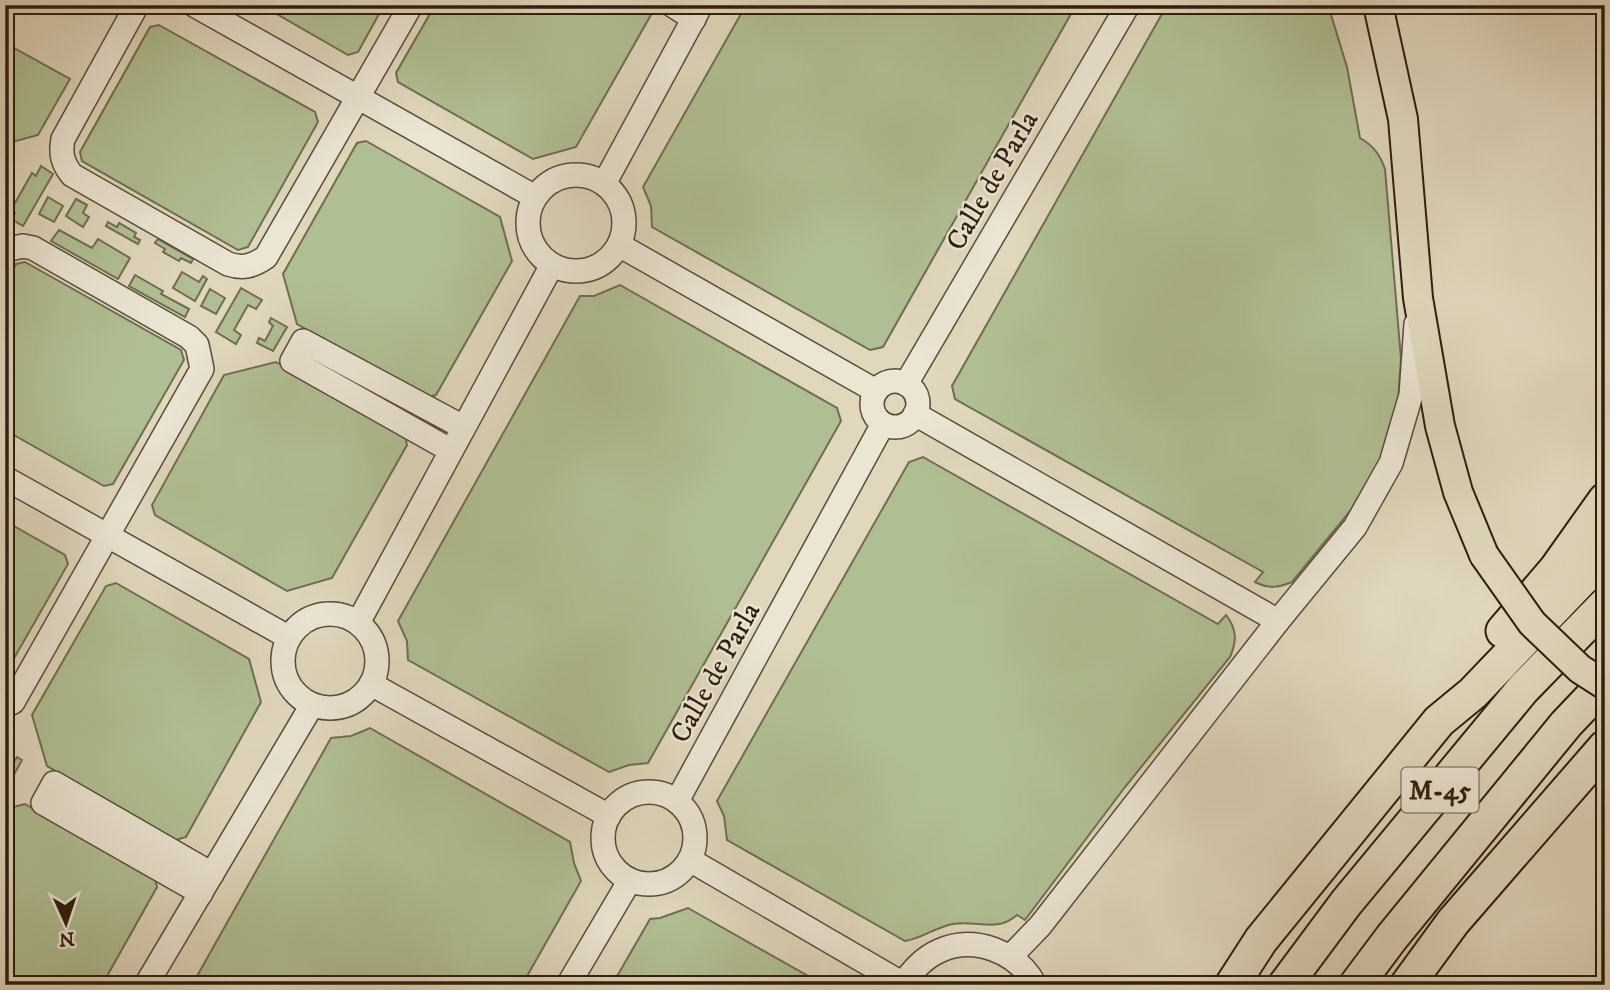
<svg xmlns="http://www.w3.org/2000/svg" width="1610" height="990" font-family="'IM FELL DW Pica',serif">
  <rect width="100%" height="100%" fill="#e0d7bd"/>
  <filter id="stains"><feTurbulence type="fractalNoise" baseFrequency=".00286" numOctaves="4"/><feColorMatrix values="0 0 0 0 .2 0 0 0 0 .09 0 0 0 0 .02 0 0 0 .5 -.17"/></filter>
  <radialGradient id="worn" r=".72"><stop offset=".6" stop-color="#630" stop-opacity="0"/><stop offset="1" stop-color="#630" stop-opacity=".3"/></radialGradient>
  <g fill="#b0bf93" stroke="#6f6e50" stroke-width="2">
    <path d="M 261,5 L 384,5 L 358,52 L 348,55 Z"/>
    <path d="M 435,5 L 650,5 L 652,13 L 576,147 L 533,159 L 398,82 L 396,73 Z"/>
    <path d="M 746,5 L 1076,5 L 883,347 L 870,350 L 652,227 L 651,206 L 643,187 Z"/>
    <path d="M 1167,5 L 1328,5 L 1347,67 L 1360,138 C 1374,146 1380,155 1385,169 L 1401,359 L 1397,415 L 1387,449 L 1355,505 L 1292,582 C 1277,588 1269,589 1255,582 L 1263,572 L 955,399 L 952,386 Z"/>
    <path d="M 159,25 L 315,112 L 318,122 L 248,247 L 238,250 L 82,161 L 80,152 L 150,27 Z"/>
    <path d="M 5,43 L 70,79 L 38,135 L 5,144 Z"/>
    <path d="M 366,141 L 500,217 L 512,261 L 436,395 L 427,397 L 297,324 L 283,274 L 357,143 Z"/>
    <path d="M 41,166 L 53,174 L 23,226 L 11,219 L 15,213 L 11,210 L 32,173 L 36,176 Z"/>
    <path d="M 48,197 L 63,206 L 54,222 L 39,214 Z"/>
    <path d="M 76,199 L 87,205 L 83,213 L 89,217 L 83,227 L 66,216 Z"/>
    <path d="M 108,222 L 117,227 L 119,223 L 136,233 L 134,237 L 140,240 L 138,244 L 106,226 Z"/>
    <path d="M 59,230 L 92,248 L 98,239 L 130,258 L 118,279 L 51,241 Z"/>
    <path d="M 158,239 L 193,259 L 191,263 L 181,258 L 179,261 L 163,252 L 165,249 L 155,243 Z"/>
    <path d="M 25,262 L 181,350 L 184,360 L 113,484 L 104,486 L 5,430 L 5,284 L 16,264 Z"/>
    <path d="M 182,272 L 199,282 L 203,276 L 207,279 L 195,301 L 173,288 Z"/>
    <path d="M 135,275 L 163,291 L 161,294 L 189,309 L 185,317 L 129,286 Z"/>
    <path d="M 620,285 L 837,408 L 841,421 L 648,763 L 629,765 L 609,772 L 408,660 L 407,641 L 398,621 L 580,296 L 594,296 Z"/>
    <path d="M 241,288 L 262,300 L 256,309 L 248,305 L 234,330 L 241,335 L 236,344 L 216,332 Z"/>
    <path d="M 210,289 L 225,298 L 216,314 L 201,306 Z"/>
    <path d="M 271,318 L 287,327 L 273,351 L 257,343 L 259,338 L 265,341 L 273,326 L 269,322 Z"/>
    <path d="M 276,362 L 405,435 L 407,445 L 332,578 L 287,591 L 155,515 L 152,505 L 224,375 Z"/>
    <path d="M 923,457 L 1218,624 L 1226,615 C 1237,629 1237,641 1230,657 L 1125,787 L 1025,920 L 1017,915 C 997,933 977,920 953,924 C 936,927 920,939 905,941 L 727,840 L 724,816 L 717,801 L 909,462 Z"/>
    <path d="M 5,521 L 65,555 L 68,564 L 5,674 Z"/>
    <path d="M 116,583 L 249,659 L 261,702 L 186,837 L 176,840 L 47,766 L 32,715 L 106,586 Z"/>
    <path d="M 370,728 L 570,842 L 574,863 L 581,881 L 522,985 L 192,985 L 331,738 L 351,736 Z"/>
    <path d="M 17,757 L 22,760 L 8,785 L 5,783 L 5,767 L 9,760 L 14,762 Z"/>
    <path d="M 25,804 L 155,878 L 157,887 L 102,985 L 5,985 L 5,809 Z"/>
    <path d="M 688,908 L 824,985 L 612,985 L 650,919 L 660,918 Z"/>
  </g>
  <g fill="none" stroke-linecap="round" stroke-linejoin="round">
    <defs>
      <g id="minor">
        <path d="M 137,5 L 63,139 C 60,154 63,164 72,175 L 228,264 C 243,269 253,266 266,257 L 411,5"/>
        <path d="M 194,5 L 535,197"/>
        <path d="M 672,5 L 694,19"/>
        <circle cx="576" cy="223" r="48"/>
        <path d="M 604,184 L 701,5"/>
        <path d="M 619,245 L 876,391"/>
        <path d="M 5,250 L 23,246 L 33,248 L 189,337 L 197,345 L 202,369 L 13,702 L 5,706"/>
        <circle cx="895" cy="404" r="23"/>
        <path d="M 906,384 L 1128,5"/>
        <path d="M 915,414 L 1278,621"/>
        <path d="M 450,450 L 292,361 L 303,341 L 463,427"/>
        <path d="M 5,478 L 288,637"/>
        <circle cx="330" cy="661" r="47"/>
        <path d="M 358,623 L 552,265"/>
        <path d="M 371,684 L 609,816"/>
        <circle cx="649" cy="838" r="46"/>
        <path d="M 677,801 L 883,424"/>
        <path d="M 690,860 L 903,984"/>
        <path d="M 201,893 L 43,803 L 54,783 L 212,874"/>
        <path d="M 1010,957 L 1040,926 L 1278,621 L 1355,527 L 1391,463 L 1411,395 L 1416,324"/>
        <path d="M 146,985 L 312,705"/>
        <path d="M 568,985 L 630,880"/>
        <path d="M 902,985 C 912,971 923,958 939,951 C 974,935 1017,951 1035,985"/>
      </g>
      <path id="major" d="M 1378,5 L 1403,119 L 1418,298 L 1440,426 L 1458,492 L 1484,555"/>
      <g id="highway">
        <path d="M 1503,631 L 1556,569 L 1605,500"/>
        <path d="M 1232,985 L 1261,940 L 1439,721 L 1473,693 L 1605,555"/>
        <path d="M 1285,985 L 1346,903 L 1523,689 L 1605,605"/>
        <path d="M 1356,985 L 1392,937 L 1566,724 L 1605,683"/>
        <path d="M 1407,985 L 1453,922 L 1605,747"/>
      </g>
    </defs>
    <use href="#minor" stroke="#5a4c3a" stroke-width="26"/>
    <use href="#major" stroke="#2e1e0e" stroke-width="32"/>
    <use href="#highway" stroke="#2e1e0e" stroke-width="37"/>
    <use href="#minor" stroke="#ebe5d4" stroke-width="23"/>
    <use href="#major" stroke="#e0d7bd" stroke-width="28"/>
    <use href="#highway" stroke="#e0d7bd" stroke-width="33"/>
    <defs>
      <path id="major-bridge" d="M 1484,555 L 1532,623 L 1580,669 L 1605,685"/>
    </defs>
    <use href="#major-bridge" stroke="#2e1e0e" stroke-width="32" stroke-linecap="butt"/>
    <use href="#major-bridge" stroke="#e0d7bd" stroke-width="28"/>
  </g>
  <g text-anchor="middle" stroke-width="5" stroke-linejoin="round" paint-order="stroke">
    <rect fill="#ebe5d4" stroke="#675a49" stroke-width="2" x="1401.5" y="767.5" width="77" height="45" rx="5"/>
    <g font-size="26" font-weight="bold" fill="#2e1e0e">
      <text x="1440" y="799">M-45</text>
    </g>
    <g font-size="28" fill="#2e1e0e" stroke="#ebe5d4">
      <text transform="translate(991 180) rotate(-60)" y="10">Calle de Parla</text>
      <text transform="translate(714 672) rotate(-61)" y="10">Calle de Parla</text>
    </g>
  </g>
  <rect width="1610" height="990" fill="none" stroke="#e0d7bd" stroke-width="28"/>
  <rect x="7" y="7" width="1596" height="976" fill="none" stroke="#2e1e0e" stroke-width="3.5"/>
  <rect x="14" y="14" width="1582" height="962" fill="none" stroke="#2e1e0e" stroke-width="2"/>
  <g transform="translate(66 923) rotate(177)" stroke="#ebe5d4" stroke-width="5" paint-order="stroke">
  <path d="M0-5L12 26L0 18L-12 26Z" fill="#2e1e0e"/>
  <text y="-10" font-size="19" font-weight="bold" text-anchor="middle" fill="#2e1e0e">N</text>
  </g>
  <rect width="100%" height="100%" filter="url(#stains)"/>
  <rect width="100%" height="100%" fill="url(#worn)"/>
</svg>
